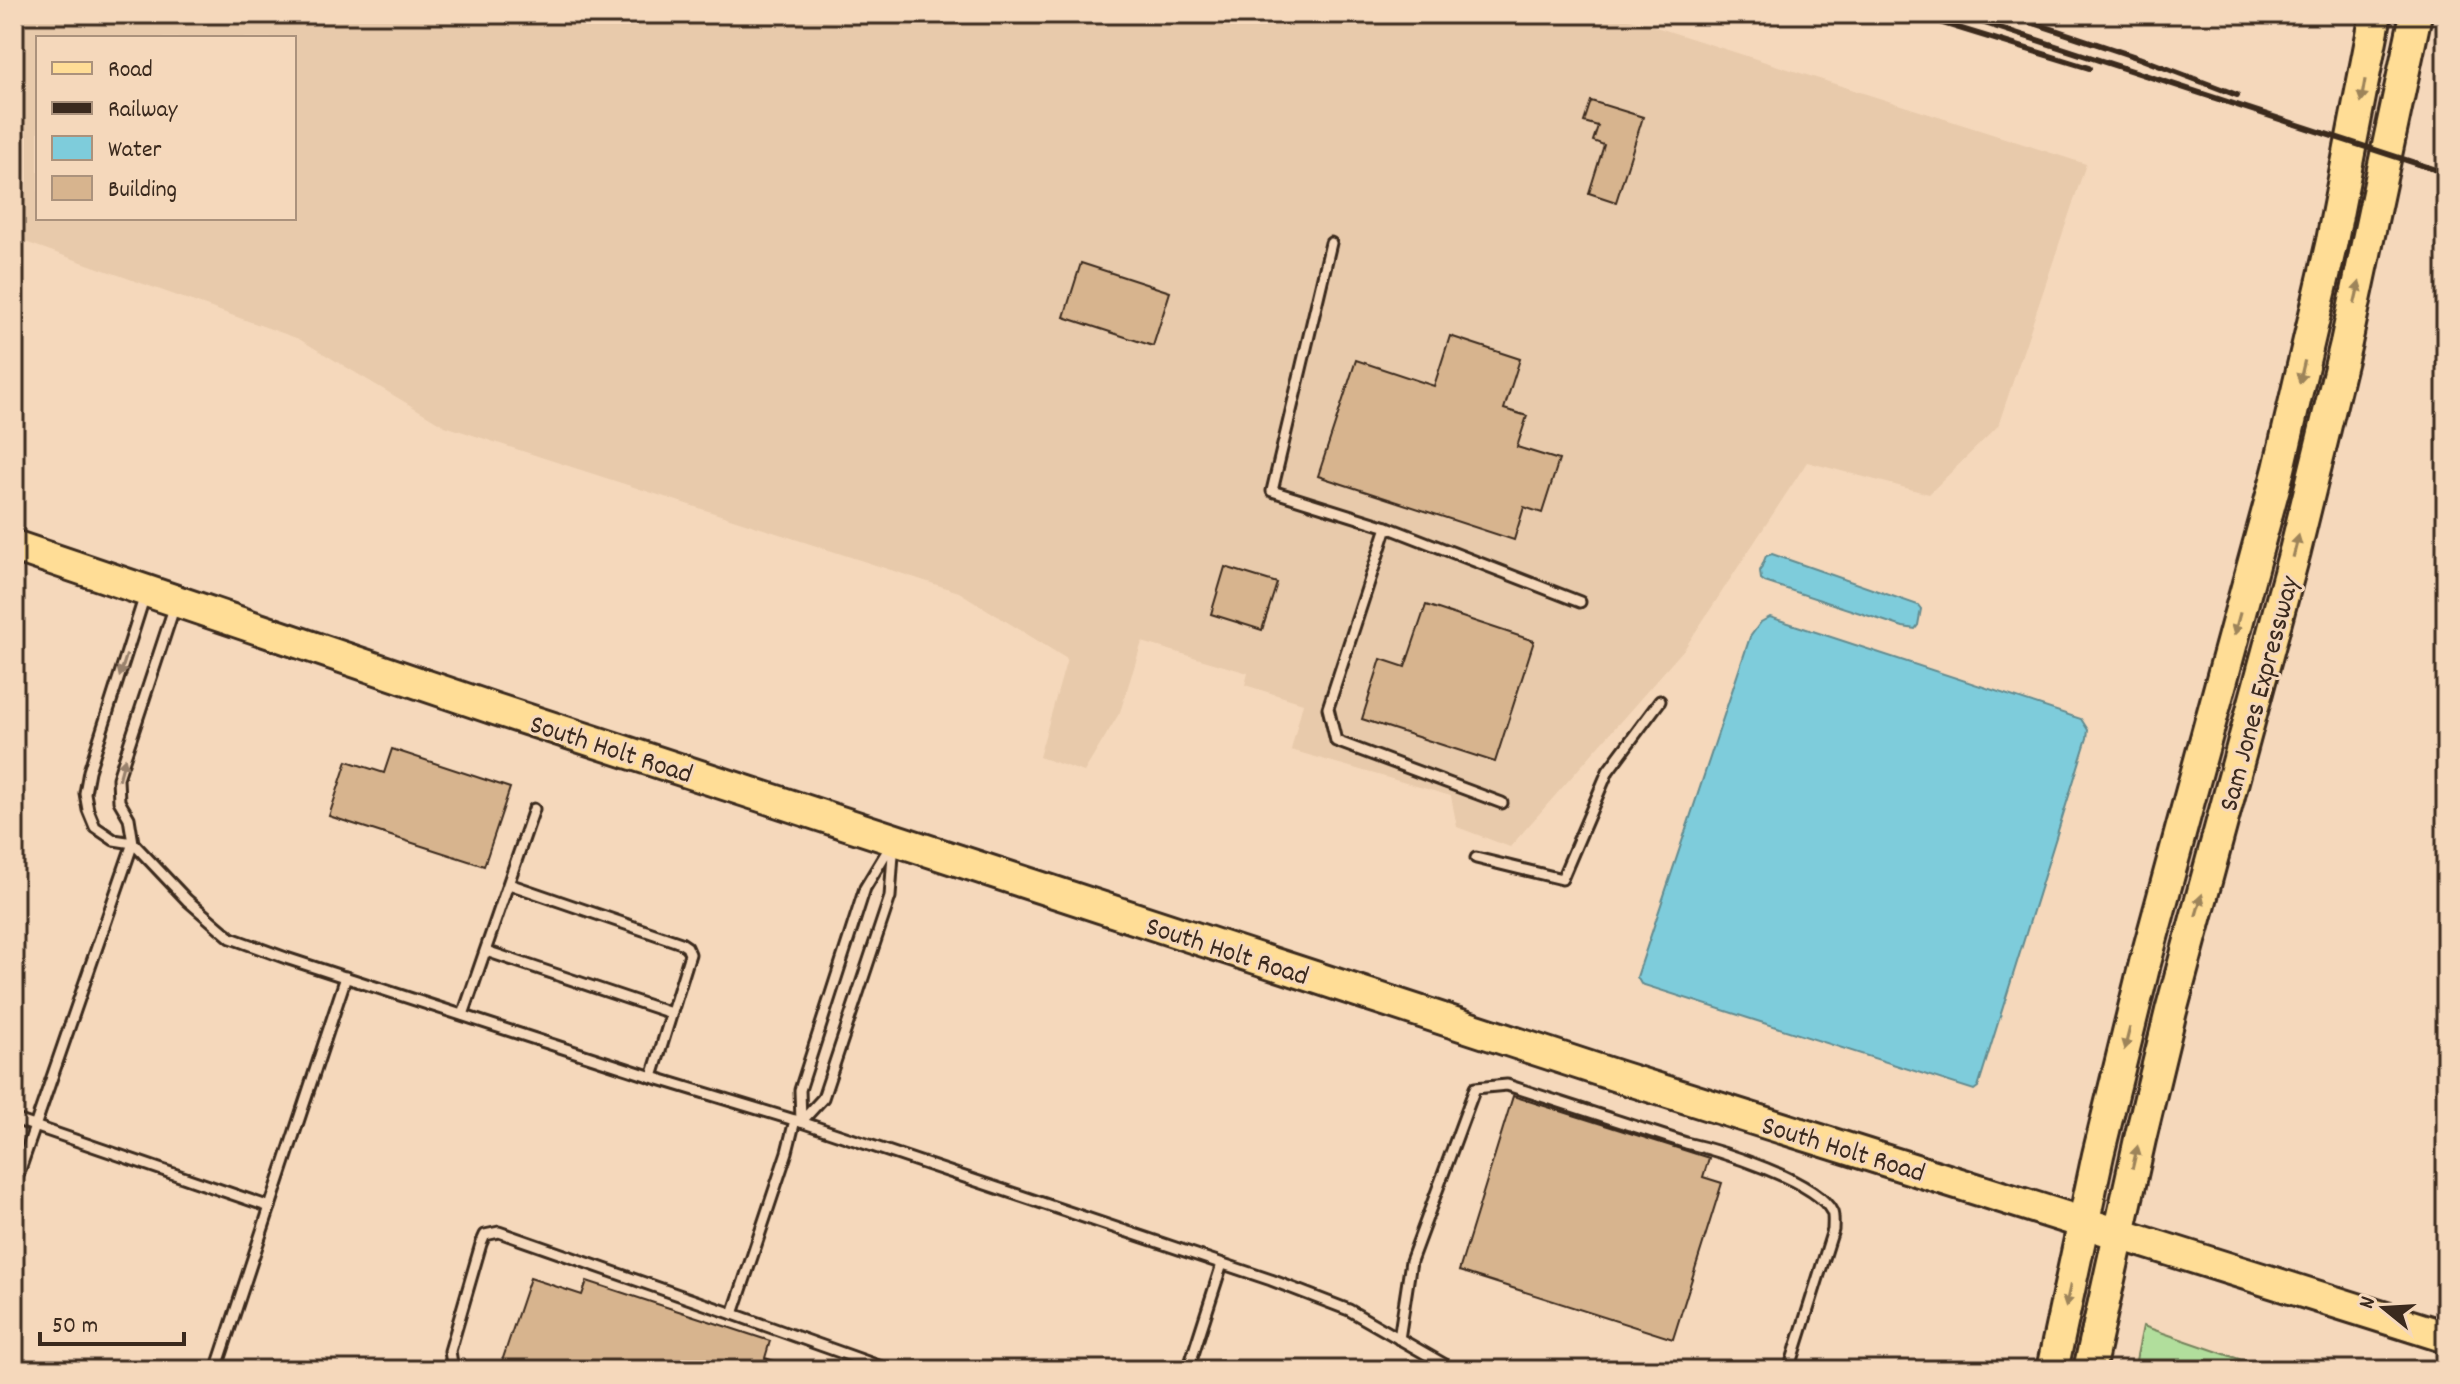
<svg xmlns="http://www.w3.org/2000/svg" width="2460" height="1384" font-family="Dekko,sans-serif">
  <rect width="100%" height="100%" fill="#f5d8bb"/>
  <filter id="ink" filterUnits="userSpaceOnUse"><feTurbulence type="fractalNoise" baseFrequency=".0125" numOctaves="2"/><feDisplacementMap in="SourceGraphic" scale="16" xChannelSelector="R" yChannelSelector="G"/><feConvolveMatrix kernelMatrix="1 2 1 2 8 2 1 2 1" color-interpolation-filters="sRGB"/></filter>
  <g filter="url(#ink)">
    <path fill="#e8caab" fill-rule="evenodd" d="M 14,14 L 1615,14 L 2086,164 L 1998,426 L 1929,494 L 1807,462 L 1685,648 L 1510,847 L 1457,827 L 1451,796 L 1291,750 L 1303,703 L 1245,685 L 1248,673 L 1142,642 L 1120,712 L 1084,772 L 1039,757 L 1067,659 L 959,592 L 445,426 L 299,339 L 14,238 ZM 38,38 L 294,38 L 294,218 L 38,218 Z"/>
    <path fill="#b1de9c" stroke="#76845d" stroke-width="2" d="M 2143,1326 L 2271,1370 L 2134,1370 Z"/>
    <g fill="#7eccdb" stroke="#638b8f" stroke-width="2">
      <path d="M 1772,554 L 1918,605 L 1921,609 L 1918,625 L 1915,629 L 1903,627 L 1765,582 L 1761,579 L 1760,571 L 1766,556 Z"/>
      <path d="M 1770,617 L 2081,719 L 2088,730 L 2087,738 L 1978,1087 L 1974,1090 L 1641,984 L 1637,977 L 1750,637 L 1761,622 Z"/>
    </g>
    <g fill="#d7b48e" stroke="#3b2a1e" stroke-width="2">
      <path d="M 1591,101 L 1643,117 L 1616,202 L 1589,193 L 1604,145 L 1593,141 L 1598,126 L 1584,122 Z"/>
      <path d="M 1081,263 L 1170,292 L 1153,346 L 1064,317 Z"/>
      <path d="M 1450,336 L 1520,359 L 1504,409 L 1527,416 L 1517,447 L 1559,460 L 1542,513 L 1524,507 L 1514,540 L 1318,476 L 1356,360 L 1434,386 Z"/>
      <path d="M 1225,567 L 1277,583 L 1262,630 L 1211,614 Z"/>
      <path d="M 1426,605 L 1534,641 L 1495,762 L 1362,719 L 1381,659 L 1405,667 Z"/>
      <path d="M 392,749 L 510,788 L 484,866 L 329,816 L 347,761 L 384,773 Z"/>
      <path d="M 1513,1096 L 1709,1158 L 1703,1177 L 1722,1183 L 1673,1339 L 1459,1271 Z"/>
      <path d="M 530,1278 L 582,1295 L 587,1281 L 770,1341 L 765,1358 L 792,1367 L 791,1370 L 519,1370 L 501,1364 Z"/>
    </g>
    <g fill="none" stroke-linecap="round" stroke-linejoin="round">
      <defs>
        <g id="lane">
          <path d="M 1331,243 L 1272,491 L 1387,527 L 1328,708 L 1336,741 L 1502,803"/>
          <path d="M 1387,527 L 1580,602"/>
          <path d="M 145,595 L 89,771 L 85,793 L 88,810 L 95,827 L 114,840 L 133,843 L 187,900 L 231,938 L 286,958 L 652,1077 L 801,1122 L 1271,1280 L 1349,1310 L 1454,1370"/>
          <path d="M 894,840 L 890,897 L 823,1098 L 801,1122 L 800,1090 L 865,888 Z"/>
          <path d="M 1476,858 L 1562,879 L 1608,771 L 1660,701"/>
          <path d="M 509,884 L 681,943 L 687,947 L 690,954 L 652,1077"/>
          <path d="M 486,951 L 671,1013"/>
          <path d="M 463,1015 L 534,809"/>
          <path d="M 14,1119 L 270,1207"/>
          <path d="M 795,1120 L 787,1152 L 733,1314 L 890,1370"/>
          <path d="M 14,1187 L 133,843 L 129,818 L 119,801 L 118,778 L 175,605"/>
          <path d="M 1399,1339 L 1411,1261 L 1475,1088 L 1507,1085 L 1686,1143 C 1718,1150 1818,1181 1832,1212 C 1834,1216 1833,1225 1833,1230 L 1789,1370"/>
          <path d="M 216,1370 L 346,977"/>
          <path d="M 453,1370 L 450,1351 L 481,1244 L 485,1235 L 499,1232 L 733,1314"/>
          <path d="M 1188,1370 L 1222,1264"/>
        </g>
        <g id="primary">
          <path d="M 14,546 L 495,709 L 1617,1076 L 2446,1337"/>
          <path d="M 2052,1370 L 2098,1155 L 2145,963 L 2279,469 L 2332,241 L 2376,14"/>
          <path d="M 2089,1370 L 2140,1139 L 2171,1011 L 2295,551 L 2346,343 L 2416,14"/>
        </g>
      </defs>
      <use href="#lane" stroke="#3b2a1e" stroke-width="15"/>
      <use href="#primary" stroke="#3b2a1e" stroke-width="36"/>
      <use href="#lane" stroke="#f5d8bb" stroke-width="9"/>
      <use href="#primary" stroke="#ffdd96" stroke-width="30"/>
      <g stroke="#3b2a1e" stroke-width="6">
        <path d="M 1913,14 L 2089,68"/>
        <path d="M 1957,14 L 2446,173"/>
        <path d="M 2007,14 L 2139,58 L 2237,95"/>
      </g>
    </g>
    <defs><path id="oneway-solid" d="M-6-.8H1V-3.2L6.5 0L1 3.2V.8H-6Z" transform="scale(2)"/></defs>
    <g fill="#9d845a">
      <use href="#oneway-solid" transform="translate(2363 91) rotate(100)"/>
      <use href="#oneway-solid" transform="translate(2357 293) rotate(-77)"/>
      <use href="#oneway-solid" transform="translate(2302 372) rotate(103)"/>
      <use href="#oneway-solid" transform="translate(2296 546) rotate(-76)"/>
      <use href="#oneway-solid" transform="translate(2237 624) rotate(105)"/>
      <use href="#oneway-solid" transform="translate(2199 905) rotate(-74)"/>
      <use href="#oneway-solid" transform="translate(2127 1039) rotate(104)"/>
      <use href="#oneway-solid" transform="translate(2135 1157) rotate(-77)"/>
      <use href="#oneway-solid" transform="translate(2068 1296) rotate(102)"/>
    </g>
    <g fill="#98816c">
      <use href="#oneway-solid" transform="translate(123 666) rotate(108)"/>
      <use href="#oneway-solid" transform="translate(122 769) rotate(-75)"/>
    </g>
  </g>
  <g text-anchor="middle" stroke-width="6" stroke-linejoin="round" paint-order="stroke">
    <g font-size="28" fill="#3b2a1e" stroke="#f5d8bb">
      <text transform="translate(2257 693) rotate(-75)" y="10">Sam Jones Expressway</text>
      <text transform="translate(612 747) rotate(18)" y="10">South Holt Road</text>
      <text transform="translate(1228 949) rotate(18)" y="10">South Holt Road</text>
      <text transform="translate(1844 1147) rotate(17)" y="10">South Holt Road</text>
    </g>
  </g>
  <rect width="2460" height="1384" fill="none" stroke="#f5d8bb" stroke-width="48"/>
  <rect x="24" y="24" width="2412" height="1336" fill="none" stroke="#3b2a1e" stroke-width="3" filter="url(#ink)"/>
  <rect x="36" y="36" width="260" height="184" fill="#f5d8bb" stroke="#ab927c" stroke-width="2"/>
  <rect x="52" y="62" width="40" height="12" fill="#ffdd96" stroke="#ab927c" stroke-width="2"/>
  <text x="108" y="76" font-size="24" fill="#3b2a1e">Road</text>
  <rect x="52" y="102" width="40" height="12" fill="#3b2a1e" stroke="#ab927c" stroke-width="2"/>
  <text x="108" y="116" font-size="24" fill="#3b2a1e">Railway</text>
  <rect x="52" y="136" width="40" height="24" fill="#7eccdb" stroke="#ab927c" stroke-width="2"/>
  <text x="108" y="156" font-size="24" fill="#3b2a1e">Water</text>
  <rect x="52" y="176" width="40" height="24" fill="#d7b48e" stroke="#ab927c" stroke-width="2"/>
  <text x="108" y="196" font-size="24" fill="#3b2a1e">Building</text>
  <g transform="translate(2384 1308) rotate(288)" stroke="#f5d8bb" stroke-width="6" paint-order="stroke">
  <path d="M0-6L14 30L0 20L-14 30Z" fill="#3b2a1e"/>
  <text y="-12" font-size="22" font-weight="bold" text-anchor="middle" fill="#3b2a1e">N</text>
  </g>
  <path d="M40 1332v12h144v-12" fill="none" stroke="#3b2a1e" stroke-width="4"/>
  <text x="52" y="1332" font-size="24" fill="#3b2a1e" stroke="#f5d8bb" stroke-width="6" paint-order="stroke">50 m</text>
</svg>
